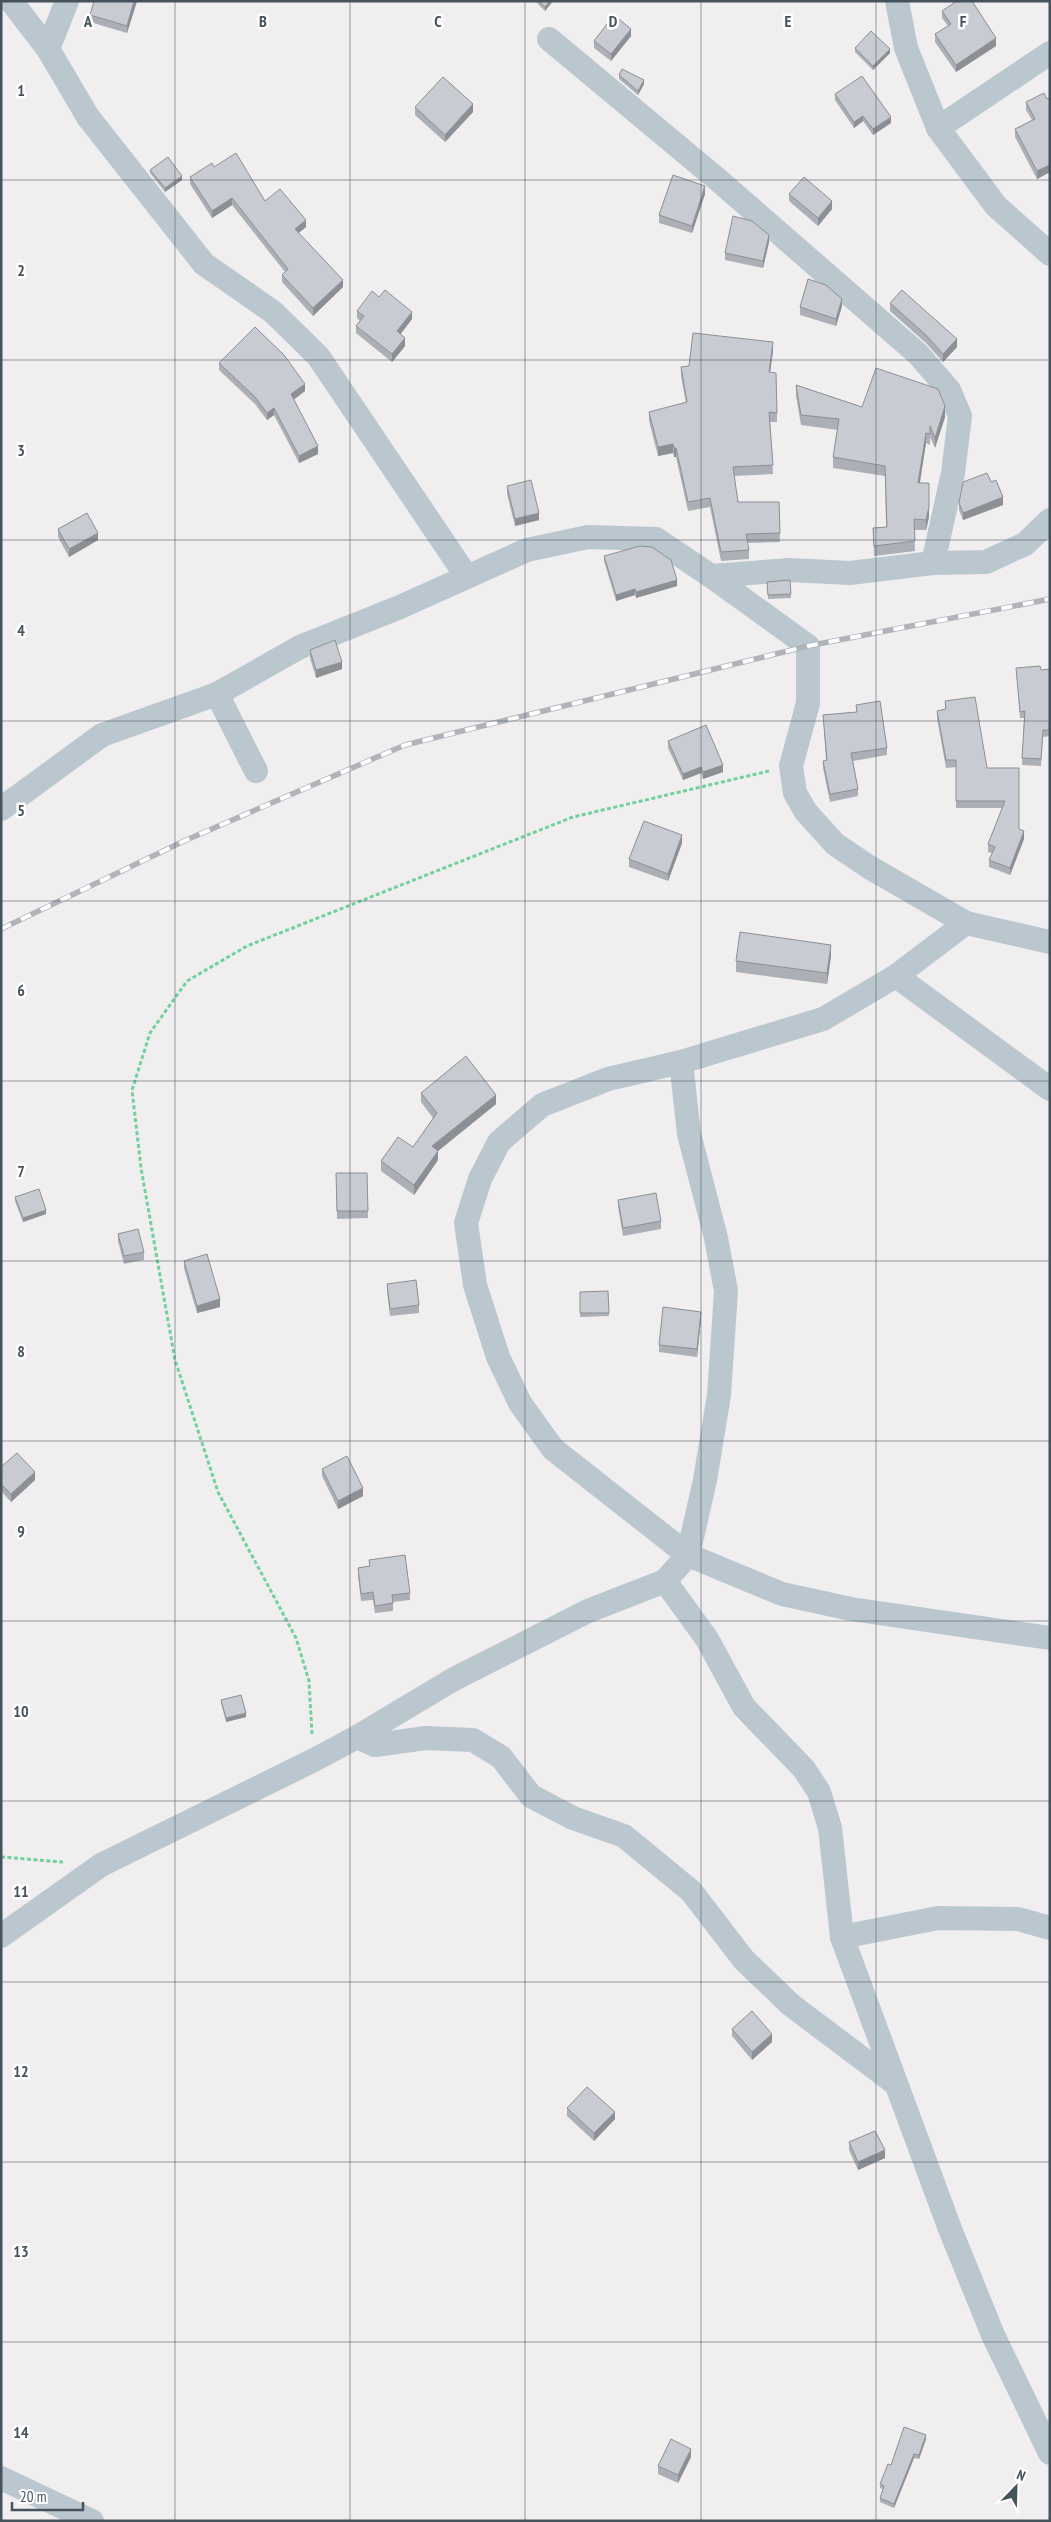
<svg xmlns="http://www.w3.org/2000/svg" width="1051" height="2522" font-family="'PT Sans Narrow',sans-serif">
  <rect width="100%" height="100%" fill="#f1eeef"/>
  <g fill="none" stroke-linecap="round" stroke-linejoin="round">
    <g stroke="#6fd29d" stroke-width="3" stroke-dasharray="4 2.5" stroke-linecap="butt">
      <path d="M 312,1734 L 309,1681 L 296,1638 L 218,1492 L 175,1360 L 141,1168 L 132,1090 L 150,1033 L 187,981 L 247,946 L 573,817 L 769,771"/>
      <path d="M 1,1857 L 63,1862"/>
    </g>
    <g stroke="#bbc7cf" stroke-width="24">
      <path d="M 11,1 L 48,49 L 88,117 L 204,264 L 273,312 L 318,356 L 467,577"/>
      <path d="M 897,1 L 906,48 L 938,128 L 996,206 L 1050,254"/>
      <path d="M 549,39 L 717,179 L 918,354 L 949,390 L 960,416 L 953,473 L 933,563"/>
      <path d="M 48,49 L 67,1"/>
      <path d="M 938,128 L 1050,53"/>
      <path d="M 711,576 L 808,646 L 808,703 L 791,766 L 795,793 L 806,812 L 835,844 L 869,867 L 966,923 L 1050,942"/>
      <path d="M 217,694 L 256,771"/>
      <path d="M 1,809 L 102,735 L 217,694 L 300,647 L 400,607 L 527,550 L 588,537 L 656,539 L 711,576 L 790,570 L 850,573 L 933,563 L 986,562 L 1025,544 L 1050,520"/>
      <path d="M 966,923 L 896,976 L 823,1019 L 681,1062 L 608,1079 L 542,1105 L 499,1142 L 480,1179 L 466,1223 L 475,1285 L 498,1357 L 520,1403 L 553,1449 L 688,1555 L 782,1594 L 851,1609 L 1050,1638"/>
      <path d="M 896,976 L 1050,1089"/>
      <path d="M 665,1581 L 707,1639 L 744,1707 L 804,1769 L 819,1792 L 830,1828 L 842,1937 L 950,2229 L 993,2335 L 1050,2453"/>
      <path d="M 357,1737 L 375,1745 L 426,1738 L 473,1740 L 501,1757 L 531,1796 L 573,1818 L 624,1836 L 691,1891 L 744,1960 L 791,2005 L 896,2084"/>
      <path d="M 1,1936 L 101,1865 L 314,1760 L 357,1737 L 454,1679 L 588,1611 L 665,1581 L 688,1555 L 705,1480 L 719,1395 L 726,1291 L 716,1238 L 689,1134 L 681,1062"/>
      <path d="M 842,1937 L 938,1918 L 1018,1919 L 1050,1928"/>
      <path d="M 1,2478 L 92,2521"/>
    </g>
    <defs>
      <path id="rail" d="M 1,929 L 184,841 L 405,745 L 808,646 L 1050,599"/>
    </defs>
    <use href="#rail" stroke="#b0b4ba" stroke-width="5.5"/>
    <use href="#rail" stroke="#fff" stroke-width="4" stroke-dasharray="11" stroke-linecap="butt"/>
  </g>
  <g fill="#acafb5">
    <path d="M 137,1 L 127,33 L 90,22 L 90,15 Z"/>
    <path d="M 535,1 L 553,1 L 545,11 Z"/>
    <path d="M 942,11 L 996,46 L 956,72 L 935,42 L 935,34 L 948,26 L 942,18 Z"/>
    <path d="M 631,36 L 611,61 L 594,48 L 594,41 Z"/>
    <path d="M 855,48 L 890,53 L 873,70 L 855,52 Z"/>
    <path d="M 619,75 L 644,84 L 638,95 L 619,79 Z"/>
    <path d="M 835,94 L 891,123 L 873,135 L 863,121 L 854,128 L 835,100 Z"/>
    <path d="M 1050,98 L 1050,172 L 1037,179 L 1015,137 L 1015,129 L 1032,120 L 1026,110 L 1026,102 Z"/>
    <path d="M 415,107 L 473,112 L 445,142 L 415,115 Z"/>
    <path d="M 214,167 L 306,227 L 298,233 L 343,287 L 313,316 L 282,282 L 282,275 L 285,272 L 232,205 L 212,218 L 190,184 L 190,177 Z"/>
    <path d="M 150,170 L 182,180 L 165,192 L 150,173 Z"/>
    <path d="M 705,194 L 692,233 L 659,223 L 659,215 Z"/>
    <path d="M 789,194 L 832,209 L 818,226 L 789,201 Z"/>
    <path d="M 769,242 L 763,268 L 725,260 L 725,253 Z"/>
    <path d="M 379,297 L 412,319 L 400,334 L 405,346 L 392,362 L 356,333 L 356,326 L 360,321 L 357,318 L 357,311 Z"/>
    <path d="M 890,303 L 957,347 L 943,362 L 927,344 L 890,311 Z"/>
    <path d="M 842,306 L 836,326 L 800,315 L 800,307 Z"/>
    <path d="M 773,351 L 770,372 L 777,413 L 777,422 L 770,422 L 773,474 L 734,476 L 738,502 L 779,502 L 780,542 L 747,543 L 749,550 L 749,559 L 721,561 L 710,507 L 688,511 L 676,457 L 674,457 L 673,453 L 658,456 L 649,421 L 649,412 L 686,403 L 681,376 L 681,367 Z"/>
    <path d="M 219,363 L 305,391 L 294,400 L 318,454 L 299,463 L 274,415 L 267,420 L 255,404 L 219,370 Z"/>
    <path d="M 796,385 L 862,407 L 945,417 L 935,448 L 930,437 L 930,445 L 926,443 L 920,483 L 929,517 L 926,530 L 914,530 L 915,551 L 874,556 L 873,528 L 886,527 L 885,476 L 833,468 L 833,457 L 838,430 L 801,425 L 796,396 Z"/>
    <path d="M 991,482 L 1003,505 L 963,520 L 959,510 L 959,503 Z"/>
    <path d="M 507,486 L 539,520 L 515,526 L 507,494 Z"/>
    <path d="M 58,529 L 98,540 L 69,557 L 58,537 Z"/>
    <path d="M 604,556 L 677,586 L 636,598 L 635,595 L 616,601 L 604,561 Z"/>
    <path d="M 790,580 L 791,598 L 768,599 L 767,582 Z"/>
    <path d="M 310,650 L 342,669 L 316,678 L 310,658 Z"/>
    <path d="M 1016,668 L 1041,670 L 1050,669 L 1050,736 L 1043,737 L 1041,766 L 1022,765 L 1024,718 L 1020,718 Z"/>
    <path d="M 945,701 L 987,768 L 1019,768 L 1019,829 L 1024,839 L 1010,875 L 989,867 L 989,860 L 992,853 L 988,852 L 988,844 L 1002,808 L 956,808 L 956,767 L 946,768 L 937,718 L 937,711 L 945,709 Z"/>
    <path d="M 856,705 L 887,748 L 887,755 L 853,761 L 858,789 L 858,796 L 830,802 L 823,768 L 823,761 L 826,760 L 823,715 L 856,712 Z"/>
    <path d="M 668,741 L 723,772 L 703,779 L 701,773 L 683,780 L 668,748 Z"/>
    <path d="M 682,843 L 668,881 L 629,867 L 629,859 Z"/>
    <path d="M 831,956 L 827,984 L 736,972 L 736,961 Z"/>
    <path d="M 421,1093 L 496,1104 L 438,1151 L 438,1160 L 414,1195 L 381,1171 L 381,1161 L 413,1147 L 433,1118 L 421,1102 Z"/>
    <path d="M 336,1173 L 367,1173 L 368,1218 L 337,1219 Z"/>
    <path d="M 15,1197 L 46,1214 L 23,1222 L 15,1201 Z"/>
    <path d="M 618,1200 L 661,1221 L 661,1229 L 623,1236 L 618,1207 Z"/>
    <path d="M 118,1234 L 144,1252 L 144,1260 L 124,1264 L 118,1241 Z"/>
    <path d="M 184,1261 L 220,1307 L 197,1313 L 184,1268 Z"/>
    <path d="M 387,1284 L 419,1305 L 419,1313 L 390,1316 L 387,1291 Z"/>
    <path d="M 608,1291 L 609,1316 L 580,1317 L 580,1292 Z"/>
    <path d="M 701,1319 L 697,1357 L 659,1352 L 659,1345 Z"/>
    <path d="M 1,1467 L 35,1480 L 11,1502 L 1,1491 Z"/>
    <path d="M 322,1469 L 363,1496 L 338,1509 L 322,1476 Z"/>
    <path d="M 369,1560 L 410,1593 L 410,1600 L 393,1602 L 393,1611 L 375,1613 L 373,1600 L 361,1601 L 358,1576 L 358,1568 L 369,1566 Z"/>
    <path d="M 221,1700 L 246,1717 L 226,1722 L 221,1703 Z"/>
    <path d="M 732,2029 L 772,2042 L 752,2060 L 732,2036 Z"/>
    <path d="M 567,2108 L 615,2119 L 594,2141 L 567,2116 Z"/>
    <path d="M 849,2142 L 885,2158 L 858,2170 L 849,2150 Z"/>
    <path d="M 926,2439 L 919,2459 L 914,2458 L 894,2508 L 880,2502 L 880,2498 L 883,2489 L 880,2488 L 880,2484 L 891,2465 Z"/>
    <path d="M 691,2457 L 678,2483 L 658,2474 L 658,2466 Z"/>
  </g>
  <g fill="#8c8f93">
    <path d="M 134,1 L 137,1 L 127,33 L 127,26 Z"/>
    <path d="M 550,1 L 553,1 L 545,11 L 545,7 Z"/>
    <path d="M 631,29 L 631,36 L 611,61 L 611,54 Z"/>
    <path d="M 996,38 L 996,46 L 956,72 L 956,65 Z"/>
    <path d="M 890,49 L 890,53 L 873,70 L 873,66 Z"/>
    <path d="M 644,80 L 644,84 L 638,95 L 638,91 Z"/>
    <path d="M 473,104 L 473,112 L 445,142 L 445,135 Z"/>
    <path d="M 863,116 L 863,121 L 854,128 L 854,122 Z"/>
    <path d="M 891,117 L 891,123 L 873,135 L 873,129 Z"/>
    <path d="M 1050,165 L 1050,172 L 1037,179 L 1037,171 Z"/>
    <path d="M 182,176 L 182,180 L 165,192 L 165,188 Z"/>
    <path d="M 705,186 L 705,194 L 692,233 L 692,226 Z"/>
    <path d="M 232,198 L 232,205 L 212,218 L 212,211 Z"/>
    <path d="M 832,201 L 832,209 L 818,226 L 818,218 Z"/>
    <path d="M 306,220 L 306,227 L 295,236 L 295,229 Z"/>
    <path d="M 769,235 L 769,242 L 763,268 L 763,261 Z"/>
    <path d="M 343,280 L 343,287 L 313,316 L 313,308 Z"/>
    <path d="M 842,299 L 842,306 L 836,326 L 836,319 Z"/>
    <path d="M 412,312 L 412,319 L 397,339 L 397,331 Z"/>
    <path d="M 405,338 L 405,346 L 392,362 L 392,354 Z"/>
    <path d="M 957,339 L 957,347 L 943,362 L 943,354 Z"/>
    <path d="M 773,342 L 773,351 L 769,381 L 769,372 Z"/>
    <path d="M 305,384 L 305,391 L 291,401 L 291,394 Z"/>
    <path d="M 945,406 L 945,417 L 935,448 L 935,438 Z"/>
    <path d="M 274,408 L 274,415 L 267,420 L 267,413 Z"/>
    <path d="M 926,433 L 926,443 L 918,493 L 918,483 Z"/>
    <path d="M 673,444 L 673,453 L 658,456 L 658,447 Z"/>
    <path d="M 318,446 L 318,454 L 299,463 L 299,456 Z"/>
    <rect x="674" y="448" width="2" height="9"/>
    <path d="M 929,483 L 929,517 L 926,530 L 926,520 Z"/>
    <path d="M 1003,497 L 1003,505 L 963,520 L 963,513 Z"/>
    <path d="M 539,513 L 539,520 L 515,526 L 515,519 Z"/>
    <path d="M 98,533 L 98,540 L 69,557 L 69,549 Z"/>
    <path d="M 677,580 L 677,586 L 636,598 L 636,592 Z"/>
    <path d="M 635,589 L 635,595 L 616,601 L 616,595 Z"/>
    <path d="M 342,662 L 342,669 L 316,678 L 316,670 Z"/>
    <path d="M 723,765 L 723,772 L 703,779 L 703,772 Z"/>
    <path d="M 701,767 L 701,773 L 683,780 L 683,774 Z"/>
    <path d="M 1024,831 L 1024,839 L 1010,875 L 1010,868 Z"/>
    <path d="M 682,835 L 682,843 L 668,881 L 668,874 Z"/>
    <path d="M 831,945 L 831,956 L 827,984 L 827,973 Z"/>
    <path d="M 496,1095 L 496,1104 L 438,1151 L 438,1160 L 414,1195 L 414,1185 L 432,1146 Z"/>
    <path d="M 46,1210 L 46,1214 L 23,1222 L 23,1218 Z"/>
    <path d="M 220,1299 L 220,1307 L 197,1313 L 197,1306 Z"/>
    <path d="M 701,1312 L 701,1319 L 697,1357 L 697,1349 Z"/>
    <path d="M 35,1472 L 35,1480 L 11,1502 L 11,1494 Z"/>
    <path d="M 363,1488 L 363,1496 L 338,1509 L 338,1501 Z"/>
    <path d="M 246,1713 L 246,1717 L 226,1722 L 226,1718 Z"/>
    <path d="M 772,2034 L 772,2042 L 752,2060 L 752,2052 Z"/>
    <path d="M 615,2112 L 615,2119 L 594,2141 L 594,2133 Z"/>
    <path d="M 885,2150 L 885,2158 L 858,2170 L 858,2162 Z"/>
    <path d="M 926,2435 L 926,2439 L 919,2459 L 919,2455 Z"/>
    <path d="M 691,2449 L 691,2457 L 678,2483 L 678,2475 Z"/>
    <path d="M 914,2454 L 914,2458 L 894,2508 L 894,2504 Z"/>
  </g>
  <g fill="#c8ccd2" stroke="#8c8f93">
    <path d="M 94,1 L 134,1 L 127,26 L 90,15 Z"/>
    <path d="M 539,1 L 550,1 L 545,7 Z"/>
    <path d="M 957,1 L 972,1 L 996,38 L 956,65 L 935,34 L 951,24 L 942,11 Z"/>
    <path d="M 614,15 L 631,29 L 611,54 L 594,41 Z"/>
    <path d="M 871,31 L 890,49 L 873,66 L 855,48 Z"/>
    <path d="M 622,69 L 644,80 L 638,91 L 619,75 Z"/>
    <path d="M 862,76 L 891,117 L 873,129 L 863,116 L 854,122 L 835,94 Z"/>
    <path d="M 443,77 L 473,104 L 445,135 L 415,107 Z"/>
    <path d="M 1044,93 L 1047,99 L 1050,98 L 1050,165 L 1037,171 L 1015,129 L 1035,119 L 1026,102 Z"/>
    <path d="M 236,153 L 265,201 L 280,189 L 306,220 L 295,229 L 343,280 L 313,308 L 282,275 L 288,269 L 232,198 L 212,211 L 190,177 L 212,163 L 214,167 Z"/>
    <path d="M 168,157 L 182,176 L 165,188 L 150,170 Z"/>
    <path d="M 673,175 L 705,186 L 692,226 L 659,215 Z"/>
    <path d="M 804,177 L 832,201 L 818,218 L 789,194 Z"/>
    <path d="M 733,216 L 752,221 L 769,235 L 763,261 L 725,253 Z"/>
    <path d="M 808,279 L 826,285 L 842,299 L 836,319 L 800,307 Z"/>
    <path d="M 385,290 L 412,312 L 397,331 L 405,338 L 392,354 L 356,326 L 364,316 L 357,311 L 372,291 L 379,297 Z"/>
    <path d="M 902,290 L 957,339 L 943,354 L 927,336 L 890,303 Z"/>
    <path d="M 255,327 L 284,355 L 305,384 L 291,394 L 318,446 L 299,456 L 274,408 L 267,413 L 255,397 L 219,363 Z"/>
    <path d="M 693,333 L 773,342 L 769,372 L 776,373 L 777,413 L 769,412 L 773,465 L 733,467 L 738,502 L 779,502 L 780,533 L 746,534 L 749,550 L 721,552 L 710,498 L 688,502 L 676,448 L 674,448 L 673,444 L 658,447 L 649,412 L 687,402 L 681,367 L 689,366 Z"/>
    <path d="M 876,368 L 938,389 L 945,406 L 935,438 L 930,426 L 930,434 L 926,433 L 918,483 L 929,483 L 929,507 L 926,520 L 914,519 L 915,541 L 874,546 L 873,528 L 887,527 L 885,466 L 833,457 L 839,419 L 801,415 L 796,385 L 862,407 Z"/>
    <path d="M 987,473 L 991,482 L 996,480 L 1003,497 L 963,513 L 959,503 L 963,482 Z"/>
    <path d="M 531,480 L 539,513 L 515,519 L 507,486 Z"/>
    <path d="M 87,513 L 98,533 L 69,549 L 58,529 Z"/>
    <path d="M 640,546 L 652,547 L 671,560 L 677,580 L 636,592 L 635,589 L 616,595 L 604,556 Z"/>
    <path d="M 790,580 L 791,594 L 768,595 L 767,582 Z"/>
    <path d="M 335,640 L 342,662 L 316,670 L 310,650 Z"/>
    <path d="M 1040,666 L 1041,670 L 1050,669 L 1050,730 L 1043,730 L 1041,759 L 1022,758 L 1025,711 L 1020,712 L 1016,668 Z"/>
    <path d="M 975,697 L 987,768 L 1019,768 L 1019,829 L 1024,831 L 1010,868 L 989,860 L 995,847 L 988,844 L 1005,801 L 956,801 L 956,760 L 946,760 L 937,711 L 946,709 L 945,701 Z"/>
    <path d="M 880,701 L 887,748 L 851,753 L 858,789 L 830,794 L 823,761 L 827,760 L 823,715 L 857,712 L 856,705 Z"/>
    <path d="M 706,725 L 723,765 L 703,772 L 701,767 L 683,774 L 668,741 Z"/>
    <path d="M 644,821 L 682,835 L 668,874 L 629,859 Z"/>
    <path d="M 740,932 L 831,945 L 827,973 L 736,961 Z"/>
    <path d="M 466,1056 L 496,1095 L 432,1146 L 438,1151 L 414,1185 L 381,1161 L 398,1137 L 413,1147 L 437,1113 L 421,1093 Z"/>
    <path d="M 336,1173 L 367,1173 L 368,1211 L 337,1211 Z"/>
    <path d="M 39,1189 L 46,1210 L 23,1218 L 15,1197 Z"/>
    <path d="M 656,1193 L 661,1221 L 623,1228 L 618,1200 Z"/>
    <path d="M 138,1229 L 144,1252 L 124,1256 L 118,1234 Z"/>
    <path d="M 207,1254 L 220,1299 L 197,1306 L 184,1261 Z"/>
    <path d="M 416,1280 L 419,1305 L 390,1309 L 387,1284 Z"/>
    <path d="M 608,1291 L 609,1313 L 580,1313 L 580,1292 Z"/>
    <path d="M 663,1307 L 701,1312 L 697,1349 L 659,1345 Z"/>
    <path d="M 17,1453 L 35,1472 L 11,1494 L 1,1484 L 1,1467 Z"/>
    <path d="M 347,1456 L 363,1488 L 338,1501 L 322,1469 Z"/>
    <path d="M 405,1555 L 410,1593 L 392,1595 L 393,1603 L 375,1606 L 373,1592 L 361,1594 L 358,1568 L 370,1566 L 369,1560 Z"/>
    <path d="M 241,1695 L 246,1713 L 226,1718 L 221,1700 Z"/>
    <path d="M 752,2011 L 772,2034 L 752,2052 L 732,2029 Z"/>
    <path d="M 587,2087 L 615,2112 L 594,2133 L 567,2108 Z"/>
    <path d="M 875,2131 L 885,2150 L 858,2162 L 849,2142 Z"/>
    <path d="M 904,2427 L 926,2435 L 919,2455 L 914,2454 L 894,2504 L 880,2498 L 884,2486 L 880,2484 L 888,2464 L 891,2465 Z"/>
    <path d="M 671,2439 L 691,2449 L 678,2475 L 658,2466 Z"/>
  </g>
  <path fill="none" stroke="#45535d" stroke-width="1" stroke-opacity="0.55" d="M 175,1 L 175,2521M 350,1 L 350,2521M 525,1 L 525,2521M 701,1 L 701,2521M 876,1 L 876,2521M 1,180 L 1050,180M 1,360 L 1050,360M 1,540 L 1050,540M 1,721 L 1050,721M 1,901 L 1050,901M 1,1081 L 1050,1081M 1,1261 L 1050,1261M 1,1441 L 1050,1441M 1,1621 L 1050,1621M 1,1801 L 1050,1801M 1,1982 L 1050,1982M 1,2162 L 1050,2162M 1,2342 L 1050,2342"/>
  <g font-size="16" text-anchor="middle" font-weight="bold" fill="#45535d" stroke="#fff" stroke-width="5" stroke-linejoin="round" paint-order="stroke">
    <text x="88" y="27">A</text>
    <text x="263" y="27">B</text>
    <text x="438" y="27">C</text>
    <text x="613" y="27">D</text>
    <text x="788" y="27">E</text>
    <text x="963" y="27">F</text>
    <text x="21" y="96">1</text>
    <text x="21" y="276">2</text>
    <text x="21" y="456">3</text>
    <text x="21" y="636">4</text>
    <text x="21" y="816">5</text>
    <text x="21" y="996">6</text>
    <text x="21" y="1177">7</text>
    <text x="21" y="1357">8</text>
    <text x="21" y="1537">9</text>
    <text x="21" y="1717">10</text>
    <text x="21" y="1897">11</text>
    <text x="21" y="2077">12</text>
    <text x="21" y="2257">13</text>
    <text x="21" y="2438">14</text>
  </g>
  <rect width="1051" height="2522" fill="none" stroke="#45535d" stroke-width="5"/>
  <g transform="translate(1016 2487) rotate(23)" stroke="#ffffff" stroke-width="4" paint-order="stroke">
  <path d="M0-4L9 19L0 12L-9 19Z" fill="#45535d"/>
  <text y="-8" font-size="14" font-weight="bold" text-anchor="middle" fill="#45535d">N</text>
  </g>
  <path d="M12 2502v8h71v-8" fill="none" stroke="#45535d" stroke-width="2.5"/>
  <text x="20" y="2502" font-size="15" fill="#45535d" stroke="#ffffff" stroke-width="4" paint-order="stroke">20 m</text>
</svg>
